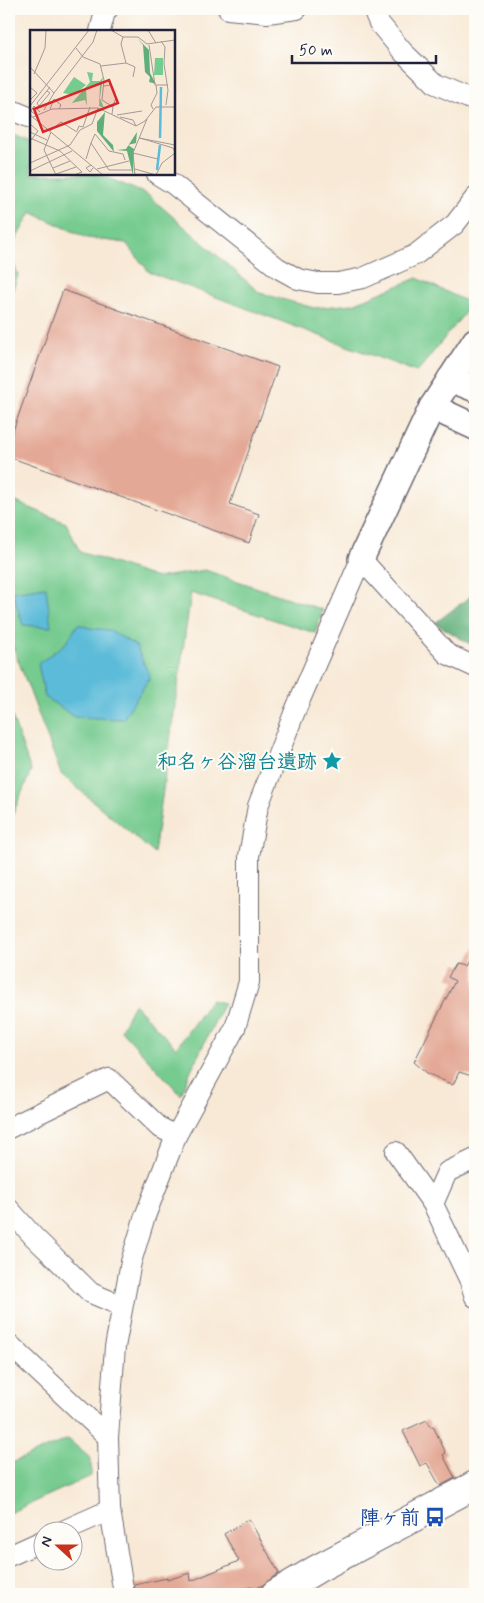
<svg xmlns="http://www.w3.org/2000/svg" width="484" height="1603" font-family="Mynerve,'Klee One',sans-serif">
  <rect width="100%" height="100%" fill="#fdfcf7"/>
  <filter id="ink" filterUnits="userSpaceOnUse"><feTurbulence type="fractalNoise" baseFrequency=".02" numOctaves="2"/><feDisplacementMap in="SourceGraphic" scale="10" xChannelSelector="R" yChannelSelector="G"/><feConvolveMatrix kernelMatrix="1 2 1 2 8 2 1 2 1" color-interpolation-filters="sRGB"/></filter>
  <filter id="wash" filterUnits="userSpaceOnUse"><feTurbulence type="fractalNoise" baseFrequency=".0096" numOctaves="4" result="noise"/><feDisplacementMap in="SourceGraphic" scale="20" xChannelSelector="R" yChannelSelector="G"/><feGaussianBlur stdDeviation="1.12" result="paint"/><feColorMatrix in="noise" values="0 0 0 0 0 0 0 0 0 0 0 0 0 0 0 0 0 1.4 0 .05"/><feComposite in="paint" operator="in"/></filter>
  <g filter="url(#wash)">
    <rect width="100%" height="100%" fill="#f8e9d6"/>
    <g fill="#76cb8f" stroke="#4c7665">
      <path d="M 9,133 L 31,143 L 31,174 L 99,174 L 148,195 L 260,293 L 314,308 L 353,304 L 417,278 L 472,304 L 417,372 L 149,272 L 126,243 L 87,238 L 31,212 L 9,252 L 18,275 L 9,300 Z"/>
      <path d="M 9,499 L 66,523 L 80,552 L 157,578 L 205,570 L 323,610 L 315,633 L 191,593 L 154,853 L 61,774 L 9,636 Z"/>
      <path d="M 9,708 L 31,771 L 9,823 Z"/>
      <path d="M 211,1000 L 224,1003 L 191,1070 L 181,1095 L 121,1030 L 134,1004 L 176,1048 Z"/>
      <path d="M 68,1439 L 91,1459 L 91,1476 L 9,1513 L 9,1464 Z"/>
    </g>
    <path fill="#60af7a" stroke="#41685a" d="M 475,593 L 475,647 L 435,623 Z"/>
    <g fill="#5bbbd9" stroke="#3e6e8a">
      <path d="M 46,587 L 51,627 L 23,625 L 12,592 Z"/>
      <path d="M 78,624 L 90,628 L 110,630 L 136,646 L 150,677 L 123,719 L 75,717 L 45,697 L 38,664 L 66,643 Z"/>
    </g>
    <g id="blocks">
      <g fill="#e4a996">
        <path d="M 63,290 L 278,367 L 230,504 L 259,514 L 249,543 L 9,457 L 9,442 Z"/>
        <path d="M 475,947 L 475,1077 L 459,1072 L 453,1085 L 427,1073 L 414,1062 L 455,981 L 448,977 L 456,964 L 464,966 Z"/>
        <path d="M 427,1420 L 431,1427 L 433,1426 L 446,1453 L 443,1455 L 455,1478 L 440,1486 L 427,1463 L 420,1466 L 403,1431 Z"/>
        <path d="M 249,1519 L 279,1573 L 263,1585 L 255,1589 L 253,1586 L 232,1594 L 136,1594 L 134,1585 L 167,1578 L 167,1580 L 190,1573 L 191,1581 L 239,1561 L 224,1534 Z"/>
      </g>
    </g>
  </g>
  <g filter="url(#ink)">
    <use href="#blocks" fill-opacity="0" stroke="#6d6871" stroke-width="1"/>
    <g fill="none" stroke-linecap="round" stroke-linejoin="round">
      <defs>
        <g id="minor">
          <path d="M 228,9 L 267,13 L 297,9"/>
          <path d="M 373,9 L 379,23 L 403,52 L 436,84 L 475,101"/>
          <path d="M 100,31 L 105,12 L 108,9"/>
          <path d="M 9,109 L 31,118"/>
          <path d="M 157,174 L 173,184 L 278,268 L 298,279 L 318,283 L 338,283 L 363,278 L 415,255 L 455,224 L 475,198"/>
          <path d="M 9,1128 L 109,1079 L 159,1127 L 176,1136"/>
          <path d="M 396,1152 L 433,1204"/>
          <path d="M 475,1159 L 447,1172 L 433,1204 L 470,1281 L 475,1297"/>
          <path d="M 9,1209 L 33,1236 L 91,1293 L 122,1306"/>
          <path d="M 9,1344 L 108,1437"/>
          <path d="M 65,1530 L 110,1510"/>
          <path d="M 9,1556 L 42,1541"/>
          <path d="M 124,1594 L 110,1510 L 108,1437 L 115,1347 L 131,1262 L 144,1219 L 176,1136 L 235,1028 L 249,982 L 249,856 L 258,806 L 295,711 L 361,559 L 447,654 L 475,667"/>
        </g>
        <g id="tertiary">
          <path d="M 450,379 L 475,389"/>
          <path d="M 432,407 L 475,427"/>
          <path d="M 361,559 L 432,407 L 475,341"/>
        </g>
        <path id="trunk" d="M 275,1594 L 317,1569 L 475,1485"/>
      </defs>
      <use href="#minor" stroke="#6d6871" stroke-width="22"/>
      <use href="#tertiary" stroke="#6d6871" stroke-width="28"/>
      <use href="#trunk" stroke="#6d6871" stroke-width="30"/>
      <use href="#minor" stroke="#fff" stroke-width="20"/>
      <use href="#tertiary" stroke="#fff" stroke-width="25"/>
      <use href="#trunk" stroke="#fff" stroke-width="28"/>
    </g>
  </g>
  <defs>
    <symbol id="sight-bare" viewBox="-9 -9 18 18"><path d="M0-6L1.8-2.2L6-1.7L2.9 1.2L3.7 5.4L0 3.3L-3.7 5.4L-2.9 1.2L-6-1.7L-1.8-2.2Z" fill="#0f9aa8" stroke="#fdfcf7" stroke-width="2.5" paint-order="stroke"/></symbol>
    <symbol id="bus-bare" viewBox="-9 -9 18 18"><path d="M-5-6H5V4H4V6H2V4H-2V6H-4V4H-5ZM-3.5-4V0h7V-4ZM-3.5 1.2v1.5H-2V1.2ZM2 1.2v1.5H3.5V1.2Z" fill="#1a4fb4" stroke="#fdfcf7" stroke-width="2.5" paint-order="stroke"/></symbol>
  </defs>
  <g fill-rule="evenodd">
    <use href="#sight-bare" x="318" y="747" width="28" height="28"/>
    <use href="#bus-bare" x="421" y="1503" width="28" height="28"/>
  </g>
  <g text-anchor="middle" stroke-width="4" stroke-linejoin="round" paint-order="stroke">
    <g font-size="20" font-weight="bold" fill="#0d838f" stroke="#fdfcf7" text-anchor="end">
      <text x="317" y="768">和名ヶ谷溜台遺跡</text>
    </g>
    <g font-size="20" font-weight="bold" fill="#164399" stroke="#fdfcf7" text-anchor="end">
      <text x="420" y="1524">陣ヶ前</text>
    </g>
  </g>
  <g transform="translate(30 30)">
    <rect width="145" height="145" fill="#f8e9d6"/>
    <path d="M 125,28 L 133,28 L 133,45 L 124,45 ZM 57,42 L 63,43 L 62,51 L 70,51 L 73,47 L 70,68 L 74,78 L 69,76 L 70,55 L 56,58 L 57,76 L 55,70 L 42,73 L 60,52 ZM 44,47 L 56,55 L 44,65 L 33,63 Z" fill="#76cb8f"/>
    <path d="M 107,8 L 119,20 L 120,43 L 126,54 L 119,52 L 120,47 L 115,42 L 113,15 ZM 75,82 L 73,105 L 83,115 L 84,122 L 67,101 L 67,92 ZM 107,102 L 106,113 L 98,115 L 104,119 L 103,145 L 97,121 L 87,120 L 96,119 Z" fill="#60af7a"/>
    <path fill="none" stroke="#5bbbd9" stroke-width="2.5" d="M 130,108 L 131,57M 127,140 L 130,115"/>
    <path fill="none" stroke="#a29998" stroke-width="1" d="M 81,0 L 93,7 L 108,7 L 117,14 L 145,10M 118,0 L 126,13M 131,11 L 135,17 L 134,34 L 138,60 L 136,75M 119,15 L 125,55 L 138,55M 46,18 L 53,27 L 70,34 L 74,50 L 72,70 L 83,77 L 82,84M 96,33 L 105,37 L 103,47M 71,36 L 96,33 L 91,14 L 93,7M 0,37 L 24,63M 4,44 L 15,18 L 16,0M 74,56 L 81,55 L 86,67 L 83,77M 0,57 L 7,63 L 0,70M 17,61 L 20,63 L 9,76 L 7,73 L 20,57M 0,76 L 59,0M 20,79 L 24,69 L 31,75 L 29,79M 123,79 L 121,75 L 127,63 L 126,55M 14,80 L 24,63 L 63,12 L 67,0M 0,85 L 73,145M 6,85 L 1,81 L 4,76 L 10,82M 87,85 L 112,81M 3,87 L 22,79 L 68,78 L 106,96 L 115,91 L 126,77 L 145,77M 90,87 L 103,90 L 106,96M 0,94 L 8,101 L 1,110M 20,101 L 31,92 L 47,102M 47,101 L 49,96 L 53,97 L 60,77M 0,102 L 17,110M 21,102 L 14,120 L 26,145M 0,108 L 30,121 L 52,142 L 44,145M 109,108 L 145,115M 110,108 L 143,118 L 145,122M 103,123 L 128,129M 56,129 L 61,113M 95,130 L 93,124 L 79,121 L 65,104 L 61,113 L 79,140 L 102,140M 0,133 L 40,115 L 50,100 L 62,94 L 68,78M 61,135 L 56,138 L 60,142 L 63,138M 23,138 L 40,131M 67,139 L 99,131M 105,139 L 126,145M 0,141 L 42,121M 26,144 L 46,137M 105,145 L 103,123 L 117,89M 126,145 L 132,133 L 145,123"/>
    <path fill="#d62828" fill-opacity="0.15" stroke="#d62828" stroke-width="2.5" d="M 79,50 L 88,73 L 13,102 L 4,79 Z"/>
    <rect width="145" height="145" fill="none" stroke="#22223b" stroke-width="2.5"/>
  </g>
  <rect width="484" height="1603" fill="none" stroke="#fdfcf7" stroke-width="30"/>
  <g transform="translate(58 1546) rotate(291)"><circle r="24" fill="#fdfcf7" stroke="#a5a5ac"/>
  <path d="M0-4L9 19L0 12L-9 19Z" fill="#c8321e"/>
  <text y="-8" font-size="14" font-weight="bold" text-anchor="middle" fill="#22223b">N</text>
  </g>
  <path d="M292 55v8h144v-8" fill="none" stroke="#22223b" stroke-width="2.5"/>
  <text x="299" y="55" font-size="15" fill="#22223b" stroke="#fdfcf7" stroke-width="4" paint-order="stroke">50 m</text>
</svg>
